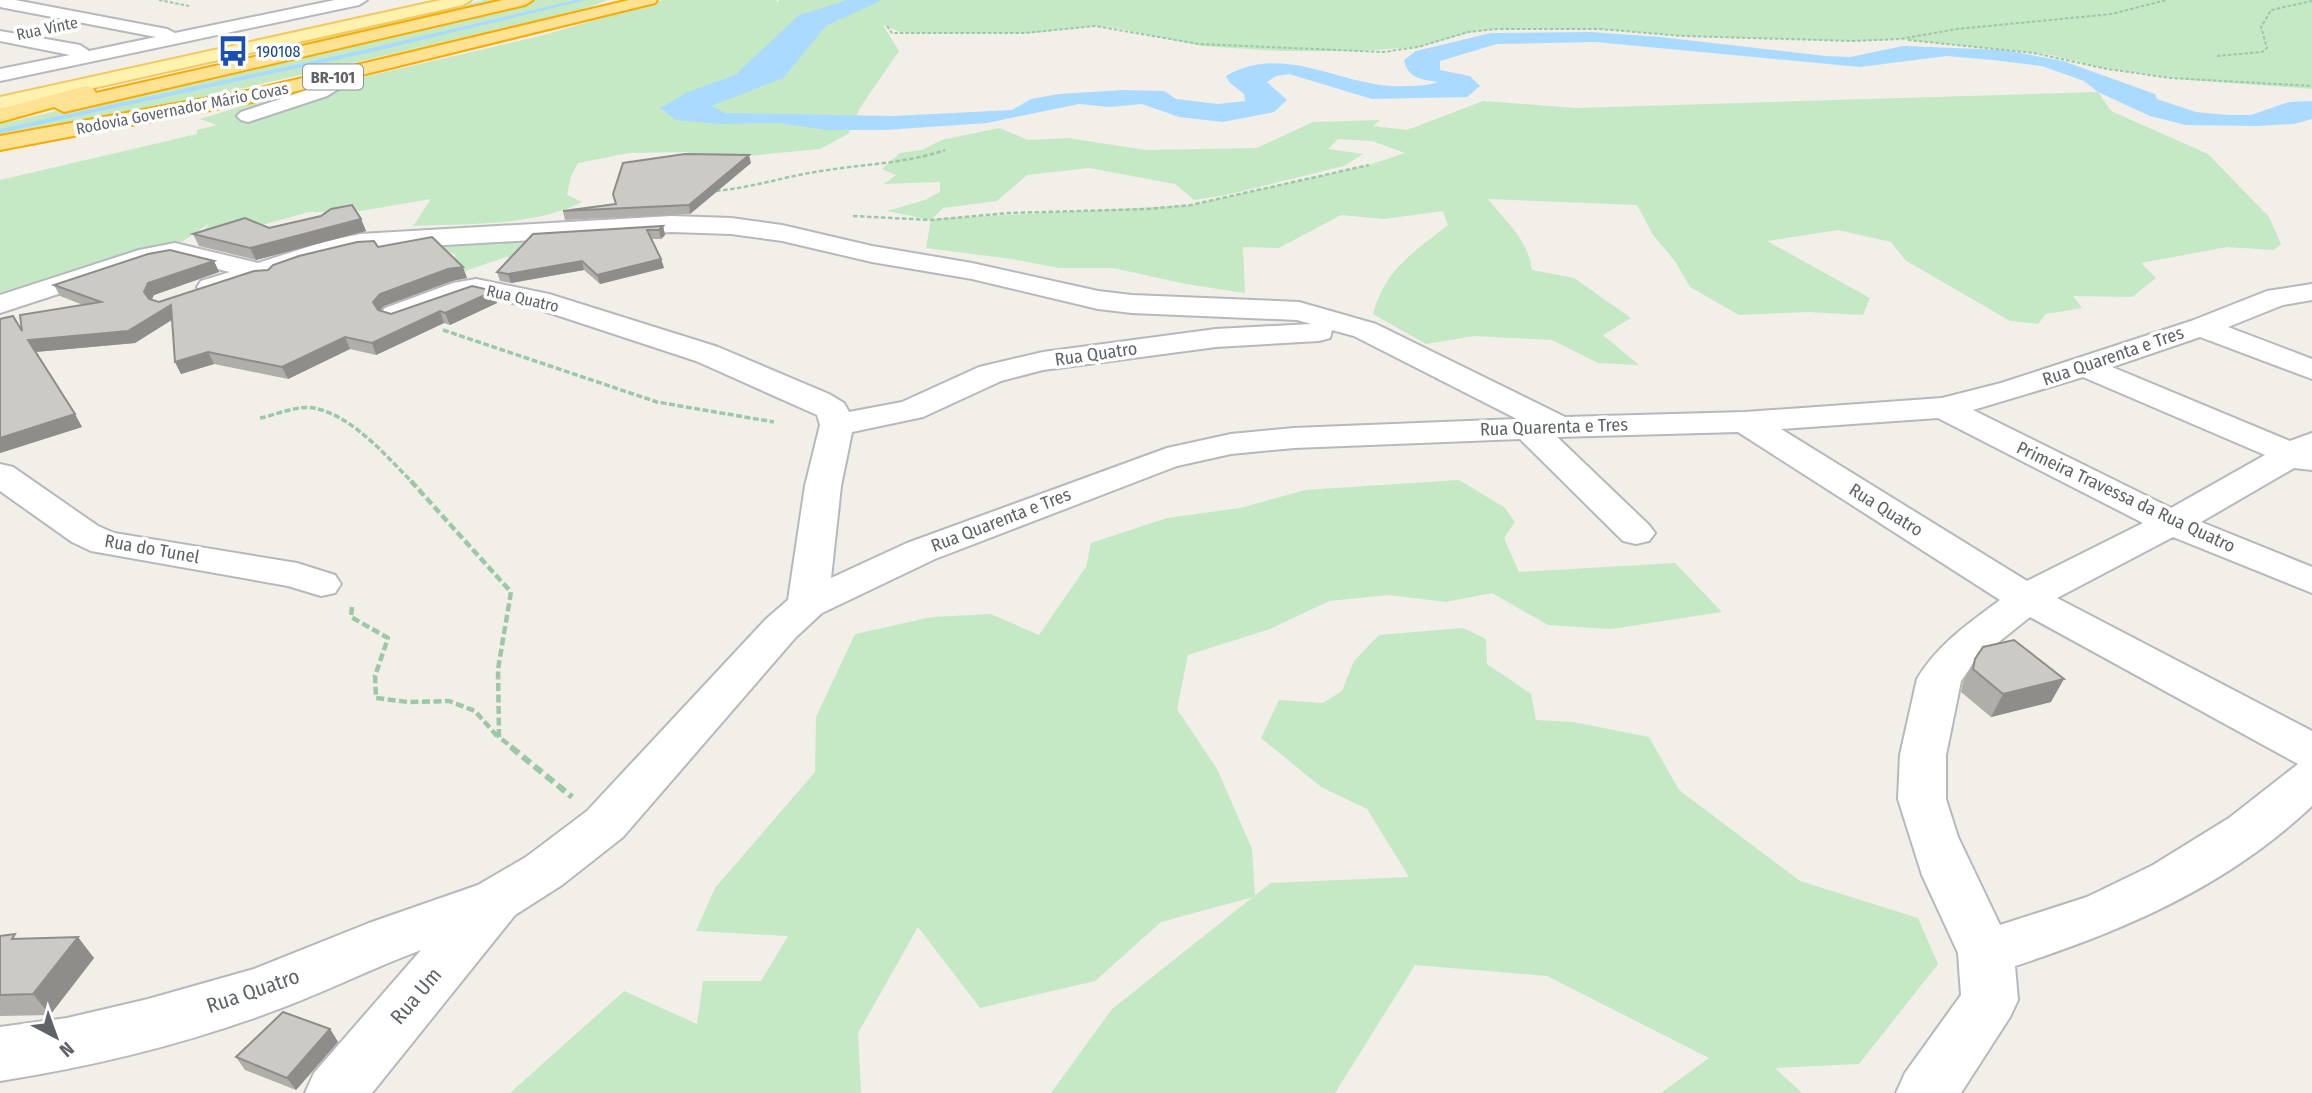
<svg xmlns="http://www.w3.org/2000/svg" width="2312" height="1093" font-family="'Fira Sans Condensed',sans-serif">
  <rect width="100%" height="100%" fill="#f1efe8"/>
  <g fill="#c5e8c5" fill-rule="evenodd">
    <path d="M 485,0 L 499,0 L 170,73 L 181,67 Z"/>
    <path d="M 538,0 L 608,0 L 584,9 C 390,54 196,102 0,138 L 0,124 Z"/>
    <path d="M 663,0 L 776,0 L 778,3 L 779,0 L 2312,0 L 2312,89 L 2189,80 L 2104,68 L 2047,54 L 1900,39 L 1853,41 L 1683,36 L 1600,29 L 1497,29 L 1476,31 L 1418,47 L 1360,51 L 1282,51 L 1202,46 L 1122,29 L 1096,26 L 1031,33 L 935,33 L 900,32 L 883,25 L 899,51 L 860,108 L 848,134 L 820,149 L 716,159 L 686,152 L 629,153 L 578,163 L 571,176 L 567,195 L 582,202 C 532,227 468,223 413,226 L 431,199 L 354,212 L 309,212 L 219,237 L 199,236 L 210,223 L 183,241 L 0,297 L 0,180 L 197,134 L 197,130 L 217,125 L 200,119 L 252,103 L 544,35 Z"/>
    <path d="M 2098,92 L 2111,111 L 2208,154 L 2269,217 L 2281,244 L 2274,250 L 2227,247 L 2141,263 L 2156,278 L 2132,297 L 2073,296 L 2082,308 L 2046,314 L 2038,324 L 2010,321 L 1905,260 L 1891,242 L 1838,230 L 1767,241 L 1870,298 L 1863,315 L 1808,312 L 1739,315 L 1690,287 L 1675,261 L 1653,235 L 1637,205 L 1488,199 C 1507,224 1527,237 1532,270 L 1574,278 L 1631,318 L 1603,335 L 1639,365 L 1598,363 L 1552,340 L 1474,336 L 1426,344 L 1373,314 C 1386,268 1413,253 1448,225 L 1443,211 L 1384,219 L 1341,215 L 1279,248 L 1243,247 L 1245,293 L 1186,284 L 1113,268 L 1059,268 L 1012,259 L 926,248 L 931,220 L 887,211 L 925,200 L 940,192 L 940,182 L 884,184 L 896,175 L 882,169 L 900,153 L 922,150 L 942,140 L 999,128 L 1028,140 L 1068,138 L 1146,150 L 1257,148 L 1313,122 L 1380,120 L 1373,126 L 1407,130 L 1483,101 L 1576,108 ZM 1338,139 L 1372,141 L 1405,153 L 1369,165 L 1191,205 L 932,219 L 943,208 L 997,201 L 1027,175 L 1089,168 L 1175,184 L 1194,200 L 1226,195 L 1344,166 L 1363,154 L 1328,149 Z"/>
    <path d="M 522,239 L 530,243 L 525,256 L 506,257 L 441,279 L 456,255 L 437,245 L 497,241 L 497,245 L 504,243 L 503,240 Z"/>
    <path d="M 1459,480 L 1504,507 L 1515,522 L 1504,538 L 1519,572 L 1675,563 L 1722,612 L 1611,629 L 1548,625 L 1492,593 L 1446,602 L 1389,595 L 1329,601 L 1270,629 L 1188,655 L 1177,709 L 1217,769 L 1252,849 L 1255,895 L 1271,883 L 1409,877 L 1367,809 L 1321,787 L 1261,738 L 1279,700 L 1323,703 L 1342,691 L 1354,661 L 1379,635 L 1463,628 L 1486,639 L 1487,664 L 1531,694 L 1536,720 L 1573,722 L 1649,737 L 1679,790 L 1800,881 L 1918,918 L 1938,964 L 1859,1064 L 1775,1068 L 1802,1093 L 1661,1093 L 1709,1058 L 1547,976 L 1415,965 L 1335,1093 L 1051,1093 L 1112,1009 L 1253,897 L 1161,922 L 1095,981 L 980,1008 L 918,927 L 858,1033 L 861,1093 L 510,1093 L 624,991 L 697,1024 L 703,981 L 761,981 L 788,936 L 696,931 L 715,888 L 815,772 L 816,717 L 855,634 L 932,617 L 991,614 L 1039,635 L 1086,567 L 1091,543 L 1167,518 L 1240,508 L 1305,490 Z"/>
  </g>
  <path fill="#aadaff" d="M 848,0 L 882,0 L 826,26 L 783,78 L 711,106 L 726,113 L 894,116 L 1012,110 L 1031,99 L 1059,94 L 1124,90 L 1164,91 L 1176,99 L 1218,104 L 1245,101 L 1244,94 L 1229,82 L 1226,76 C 1287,41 1344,90 1406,86 C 1417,86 1428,86 1438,82 C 1421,79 1408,79 1404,60 L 1416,51 L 1491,33 L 1591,32 L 1660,37 L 1825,56 L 1850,57 L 1903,46 L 2004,50 L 2063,61 L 2155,94 L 2157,99 L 2196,112 L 2228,115 L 2251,115 L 2289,102 L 2312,101 L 2312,119 L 2294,124 L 2256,126 L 2186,125 L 2150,116 L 2098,92 L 2084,81 L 2042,66 L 1993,60 L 1946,56 L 1860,67 L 1596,42 L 1497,44 L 1440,61 L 1440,70 L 1470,76 L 1480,86 L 1467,97 L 1372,99 L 1289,74 L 1276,76 L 1267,82 L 1287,100 L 1274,112 L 1223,122 L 1179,117 L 1142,104 L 1109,107 L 1079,104 L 987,123 L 885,130 L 827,130 L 779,123 L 720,124 L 676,120 L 660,108 L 688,92 L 735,75 L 799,15 Z"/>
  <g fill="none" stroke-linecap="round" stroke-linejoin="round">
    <path fill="#aadaff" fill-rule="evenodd" d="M 576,0 L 586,0 L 372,52 L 0,133 L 0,129 L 372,48 Z"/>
    <defs>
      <g id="minor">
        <path d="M 0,0 L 15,0 L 167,29 L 175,33 L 335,0 L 367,0 L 359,5 L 0,81 L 0,69 L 70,55 L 0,41 L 0,31 L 80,45 L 89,51 L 156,37 L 0,7 Z"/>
        <path d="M 351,67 L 361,73 L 358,77 L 327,96 L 248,122 L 241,120 L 237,116 L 241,112 L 313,88 Z"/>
        <path d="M 672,216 L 731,218 L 782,225 L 872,246 L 972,263 L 1098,291 L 1132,295 L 1299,302 L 1376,324 L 1565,417 L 1745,412 L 1942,398 L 2001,383 L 2191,321 L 2267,291 L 2312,284 L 2312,300 L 2283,305 L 2228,327 L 2312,359 L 2312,379 L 2200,337 L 2112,367 L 2290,441 L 2312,433 L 2312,470 L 2294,468 L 2201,522 L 2312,567 L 2312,593 L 2173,537 L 2057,598 L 2312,731 L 2312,806 C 2226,887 2125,930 2015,966 L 2018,1000 L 2010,1017 L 1961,1093 L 1896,1093 L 1905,1073 L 1961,995 L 1958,953 L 1922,875 L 1898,799 L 1900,755 L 1917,679 C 1938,644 1968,624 2000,600 L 1738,432 L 1557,437 L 1649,525 L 1655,533 L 1649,541 L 1636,544 L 1623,541 L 1520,439 L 1294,448 L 1231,454 L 1177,466 L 935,559 L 822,613 L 796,637 L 623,837 L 562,885 L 515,915 L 372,1093 L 305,1093 L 314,1073 L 421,950 C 373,968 327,991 279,1009 C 189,1043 95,1066 0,1081 L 0,1027 L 67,1018 L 148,999 L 254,969 L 369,923 L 478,885 L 526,857 L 587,811 L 766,619 L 788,600 L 805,486 L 820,425 L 817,415 L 696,361 L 532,307 L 476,295 L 395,323 L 385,320 L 380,314 L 385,308 L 453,283 L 476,279 L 549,294 L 718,347 L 829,394 L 844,403 L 849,412 L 902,402 L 979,367 L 1043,352 L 1216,329 L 1311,324 L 1297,320 L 1132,313 L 1098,309 L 972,279 L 872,262 L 782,241 L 731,234 L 672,232 L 360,250 L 275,275 L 273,279 L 211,295 L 201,293 L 197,287 L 201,281 L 230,272 L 175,259 L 153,263 L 0,313 L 0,295 L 139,250 L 175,243 L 258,263 L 323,242 L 360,234 ZM 1332,330 L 1354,336 L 1517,419 L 1294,428 L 1231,434 L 1167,448 L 907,543 L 831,578 L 841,486 L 852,432 L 923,417 L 1001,381 L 1043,370 L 1216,347 L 1319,341 L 1330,338 ZM 2083,377 L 2265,455 L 2171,508 L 1973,410 ZM 1938,418 L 2143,523 L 2027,581 L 1781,429 ZM 2030,617 L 2298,764 L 2229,818 L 2153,865 L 2087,897 L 2000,925 L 1958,837 L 1946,799 L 1946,755 L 1961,681 L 1975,661 Z"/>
        <path d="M 0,464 L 13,467 L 98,526 L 114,533 L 297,563 L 335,575 L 341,584 L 335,593 L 321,596 L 288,586 L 91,551 L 72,542 L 0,491 Z"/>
      </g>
      <path id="major" d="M 441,0 L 471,0 L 463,5 L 0,109 L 0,97 Z"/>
      <g id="highway">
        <path d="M 503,0 L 533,0 L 525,5 L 64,112 L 54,107 L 0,122 L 0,109 L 86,86 L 93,88 L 96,93 Z"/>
        <path d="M 629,0 L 657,0 L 655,3 L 252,102 L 0,150 L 0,136 L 252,90 Z"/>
      </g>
    </defs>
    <use href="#minor" stroke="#b5b8bc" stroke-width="4"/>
    <use href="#major" stroke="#f2c960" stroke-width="4"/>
    <use href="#highway" stroke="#f9ab00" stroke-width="4"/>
    <g stroke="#9cc7a9" stroke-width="2" stroke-dasharray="3.5 2" stroke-linecap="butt">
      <path d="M 159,0 L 189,6"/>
      <path d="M 887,26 L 892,33 L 1025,33 L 1095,26 L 1199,44 L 1383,52 L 1418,47 L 1468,32 L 1497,29 L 1600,29 L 1683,36 L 1853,41 L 1900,39 L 1957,29 L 2112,14 L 2166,0"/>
      <path d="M 1908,40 L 2034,53 L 2107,69 L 2171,78 L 2312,86"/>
      <path d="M 2217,56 L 2262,52 L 2267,48 L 2261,27 L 2271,10 L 2312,1"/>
    </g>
    <g stroke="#9cc7a9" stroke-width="2.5" stroke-dasharray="4.5 2.5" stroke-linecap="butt">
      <path d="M 716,191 C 756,187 789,175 828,170 C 866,164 908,163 945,150"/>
      <path d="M 853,216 L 931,220 L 1009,213 L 1148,209 L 1191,205 L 1369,165"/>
    </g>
    <g stroke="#9cc7a9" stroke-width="3.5" stroke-dasharray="6 2.5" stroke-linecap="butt">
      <path d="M 443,330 L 657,402 L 774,422"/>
      <path d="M 260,418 C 276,415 297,405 314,408 C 353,416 386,456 413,483"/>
    </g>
    <g stroke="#9cc7a9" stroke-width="4.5" stroke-dasharray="8 3.5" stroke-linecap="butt">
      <path d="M 411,481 L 511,592 L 498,669 L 499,737 L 513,748"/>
      <path d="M 352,607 L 351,617 L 388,638 L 375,676 L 376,698 L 408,702 L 449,701 L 475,711 L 497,736"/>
    </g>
    <path stroke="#9cc7a9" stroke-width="6" stroke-dasharray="10 5" stroke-linecap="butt" d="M 511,747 L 572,797"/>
    <use href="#minor" fill="#fff" fill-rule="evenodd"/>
    <use href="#major" fill="#fff2af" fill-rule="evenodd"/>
    <use href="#highway" fill="#fde293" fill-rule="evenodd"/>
  </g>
  <g fill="#afaea9">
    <path d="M 751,163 L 690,214 L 565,220 L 563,211 L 616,204 L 613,194 Z"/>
    <path d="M 361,219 L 366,231 L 256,260 L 199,246 L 193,234 L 269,228 Z"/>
    <path d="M 663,226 L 665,235 L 661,239 L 652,239 L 661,259 L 664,268 L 600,284 L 584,270 L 511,283 L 500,281 L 497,272 Z"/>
    <path d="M 378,247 L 467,278 L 452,281 L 384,306 L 380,310 L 391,314 L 494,291 L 497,303 L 450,325 L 444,323 L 376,355 L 350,349 L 288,379 L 214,364 L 181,374 L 175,362 L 172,320 L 135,343 L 36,352 L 82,427 L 0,453 L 0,319 L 22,331 L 83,305 L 60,296 L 54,285 L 214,261 L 219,272 L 154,295 L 152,299 L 159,302 L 268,270 Z"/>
    <path d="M 1975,659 L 2051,702 L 1991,717 L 1961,692 L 1963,682 Z"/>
    <path d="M 0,936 L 19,939 L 94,958 L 50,1015 L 0,1016 Z"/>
    <path d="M 330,1029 L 338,1042 L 296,1090 L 245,1070 L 236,1057 Z"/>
  </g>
  <g fill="#8f8d8a">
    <path d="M 749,155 L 751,163 L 690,214 L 689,205 Z"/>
    <path d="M 361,219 L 366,231 L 256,260 L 250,248 Z"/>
    <path d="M 663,226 L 665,235 L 661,239 L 659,230 Z"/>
    <path d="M 661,259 L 664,268 L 600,284 L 597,275 Z"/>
    <path d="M 214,261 L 219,272 L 154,295 L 150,303 L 144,292 L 148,283 Z"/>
    <path d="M 582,261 L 584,270 L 511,283 L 508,274 Z"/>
    <path d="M 463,267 L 467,278 L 452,281 L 384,306 L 377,314 L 373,302 L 380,294 L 448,269 Z"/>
    <path d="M 494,291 L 497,303 L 450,325 L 445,313 Z"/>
    <path d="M 171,305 L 176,317 L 135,343 L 35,352 L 28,340 Z"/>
    <path d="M 440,311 L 444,323 L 376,355 L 372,343 Z"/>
    <path d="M 345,337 L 350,349 L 288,379 L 282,367 Z"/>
    <path d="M 208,352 L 214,364 L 181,374 L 175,362 Z"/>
    <path d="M 75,414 L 82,427 L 0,453 L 0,438 Z"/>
    <path d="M 2064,679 L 2051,702 L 1991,717 L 2003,694 Z"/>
    <path d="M 78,937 L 94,958 L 50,1015 L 33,994 Z"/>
    <path d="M 330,1029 L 338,1042 L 296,1090 L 287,1078 Z"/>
  </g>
  <g fill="#cccac5" stroke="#8f8d8a" stroke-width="2">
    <path d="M 685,154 L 749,155 L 689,205 L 563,211 L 616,204 L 613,194 L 623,163 Z"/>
    <path d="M 352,205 L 361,219 L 250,248 L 193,234 L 245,218 L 269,228 L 321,216 L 331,209 Z"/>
    <path d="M 663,226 L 659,230 L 647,230 L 661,259 L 597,275 L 582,261 L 508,274 L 497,272 L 533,234 Z"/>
    <path d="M 432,237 L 463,267 L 448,269 L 380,294 L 373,302 L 378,310 L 391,314 L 472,286 L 494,291 L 445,313 L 440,311 L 372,343 L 345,337 L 282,367 L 208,352 L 175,362 L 171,305 L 128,331 L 28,340 L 75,414 L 0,438 L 0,319 L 13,316 L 22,331 L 20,315 L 101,302 L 54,285 L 148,254 L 170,250 L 214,261 L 148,283 L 144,292 L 149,299 L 159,302 L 254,271 L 268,270 L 273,265 L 299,256 L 357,242 L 374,241 L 378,247 Z"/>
    <path d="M 2014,640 L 2064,679 L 2003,694 L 1973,669 L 1975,659 L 1983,647 Z"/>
    <path d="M 15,934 L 12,939 L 78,937 L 33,994 L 0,995 L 0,936 Z"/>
    <path d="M 283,1012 L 330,1029 L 287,1078 L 236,1057 Z"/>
  </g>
  <defs>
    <symbol id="bus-bare" viewBox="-9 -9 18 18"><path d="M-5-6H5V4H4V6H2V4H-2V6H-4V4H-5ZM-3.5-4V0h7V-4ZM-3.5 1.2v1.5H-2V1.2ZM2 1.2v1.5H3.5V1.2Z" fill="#1a4fb4" stroke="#fff" stroke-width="2.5" paint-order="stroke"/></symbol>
  </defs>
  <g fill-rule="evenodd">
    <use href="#bus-bare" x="211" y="29" width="44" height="44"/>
  </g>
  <g text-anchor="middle" stroke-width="7" stroke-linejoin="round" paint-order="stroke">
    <g font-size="16" fill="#5f6368" stroke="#fff">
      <text transform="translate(47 28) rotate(-12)" y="6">Rua Vinte</text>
      <text transform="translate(182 108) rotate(-11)" y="6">Rodovia Governador Mário Covas</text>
      <text transform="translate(523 298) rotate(13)" y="6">Rua Quatro</text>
    </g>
    <g font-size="16" fill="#164399" stroke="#fff" text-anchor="start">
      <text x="256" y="57">190108</text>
    </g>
    <rect fill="#fff" stroke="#8f9295" stroke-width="2" x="303" y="64.5" width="60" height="25" rx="5"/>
    <g font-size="16" font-weight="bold" fill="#5f6368">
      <text x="333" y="83">BR-101</text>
    </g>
    <g font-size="18" fill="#5f6368" stroke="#fff">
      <text transform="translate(1096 354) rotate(-8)" y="6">Rua Quatro</text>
      <text transform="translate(2113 356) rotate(-19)" y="6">Rua Quarenta e Tres</text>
      <text transform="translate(1554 427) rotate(-2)" y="6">Rua Quarenta e Tres</text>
      <text transform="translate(2126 497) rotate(25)" y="6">Primeira Travessa da Rua Quatro</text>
      <text transform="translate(1886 510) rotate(32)" y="6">Rua Quatro</text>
      <text transform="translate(1001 520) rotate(-21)" y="6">Rua Quarenta e Tres</text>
      <text transform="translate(152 549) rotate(10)" y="6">Rua do Tunel</text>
    </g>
    <g font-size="21" fill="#5f6368" stroke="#fff">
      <text transform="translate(253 991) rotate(-19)" y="7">Rua Quatro</text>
      <text transform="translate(416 996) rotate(-50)" y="7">Rua Um</text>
    </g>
  </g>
  <g transform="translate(56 1037) rotate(139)" stroke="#ffffff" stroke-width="5" paint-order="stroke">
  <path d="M0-5L12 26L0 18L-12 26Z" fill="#5f6368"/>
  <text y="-10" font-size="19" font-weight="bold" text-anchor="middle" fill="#5f6368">N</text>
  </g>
</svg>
